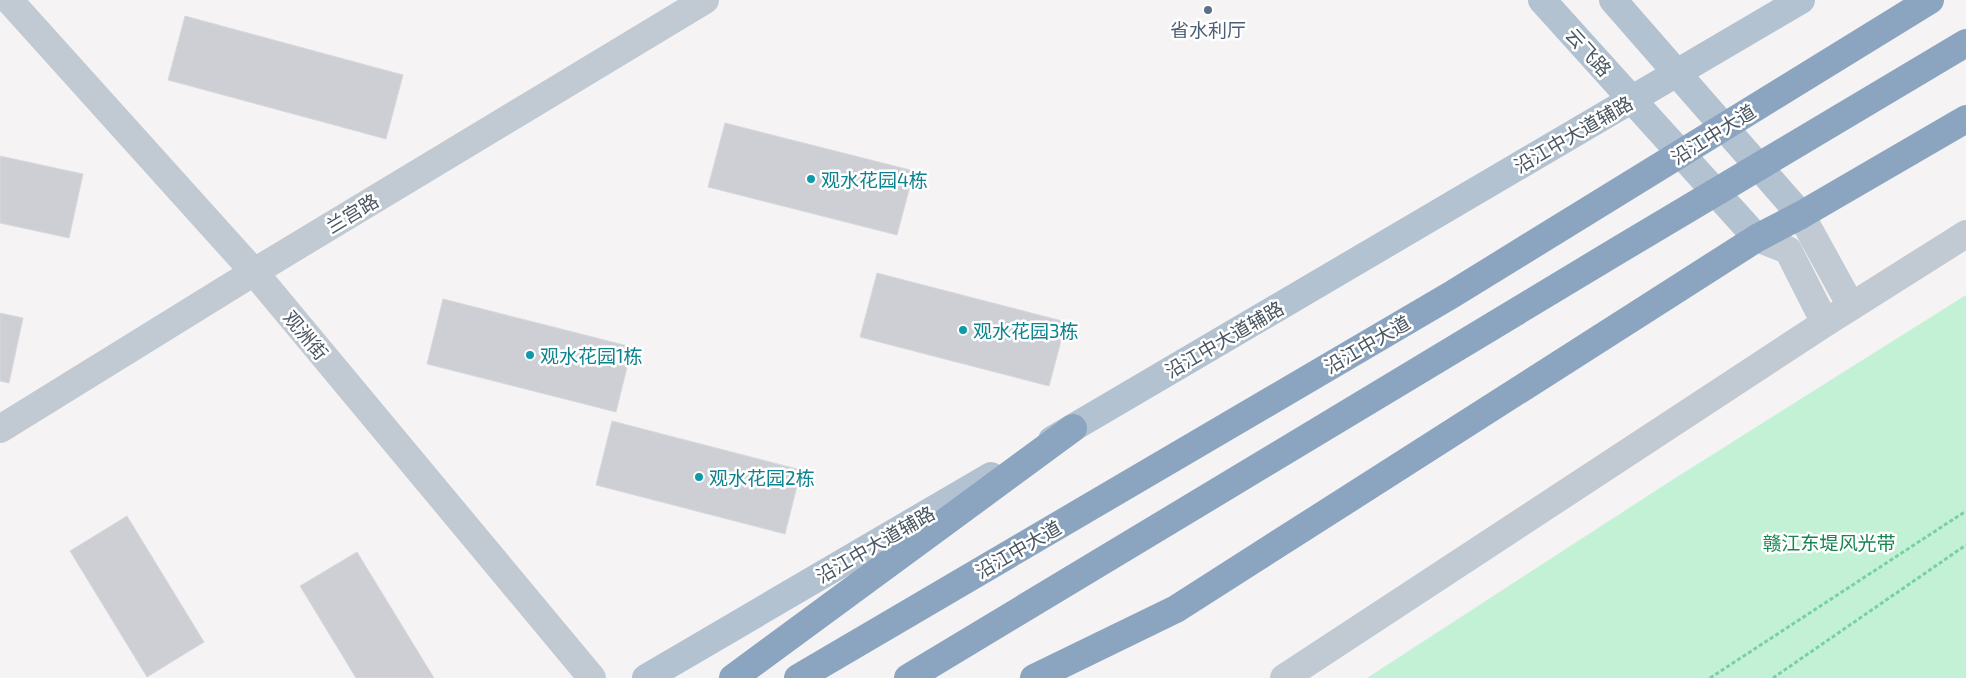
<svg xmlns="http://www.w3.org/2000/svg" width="1966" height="678" viewBox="0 0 1966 678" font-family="'Exo 2','Noto Sans SC',sans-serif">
	<rect width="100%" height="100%" fill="#f5f3f3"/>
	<path fill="#c3f1d5" d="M1966,295V678H1367L1669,482Z"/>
	<path fill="#cdcfd5" stroke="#d7d9de" d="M185,16L403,75L386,139L168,80Z
		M725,123L914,171L897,235L708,187Z
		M0,156L83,174L69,238L0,223Z
		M877,273L1066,322L1049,386L860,337Z
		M443,299L632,347L616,412L427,364Z
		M0,313L23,318L9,383L0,381Z
		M612,421L801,470L785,534L596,485Z
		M127,516L204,642L147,677L70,551Z
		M357,552L434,678H356L300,586Z"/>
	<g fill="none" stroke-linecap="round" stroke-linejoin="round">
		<path stroke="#7ad0a6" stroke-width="3" stroke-dasharray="4 2.5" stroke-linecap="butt" d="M1710,678L1966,511
			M1773,678L1966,545"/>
		<path stroke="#c1cad2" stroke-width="28" d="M9,0L254,272L592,678
			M1801,215L1851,306
			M1757,238L1788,250L1825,323
			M0,429L254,272L705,0
			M1284,678L1825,323L1966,234"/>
		<path stroke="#b3c2d1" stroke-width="28" d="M1542,0L1757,238
			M1613,0L1801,215
			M1052,440L1801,0
			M646,678L991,476"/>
		<path stroke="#8ba5c1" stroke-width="28" d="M733,678L1073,428
			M798,678L1451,295L1930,0
			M908,678L1617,251L1966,43
			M1034,678L1176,609L1757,238L1801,215L1966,119"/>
	</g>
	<circle fill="#5c6f8a" stroke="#fff" stroke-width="2" cx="1208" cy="10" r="5"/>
	<g fill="#0f9aa8" stroke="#fff" stroke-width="2">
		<circle cx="811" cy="179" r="5"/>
		<circle cx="963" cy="330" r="5"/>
		<circle cx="530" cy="355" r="5"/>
		<circle cx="699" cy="477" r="5"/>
	</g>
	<g text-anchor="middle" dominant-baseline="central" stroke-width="5" stroke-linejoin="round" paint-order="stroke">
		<g font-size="19" fill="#4e5e75" stroke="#fff">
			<text x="1208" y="29">省水利厅</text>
		</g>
		<g font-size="19" fill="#4a5661" stroke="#fff">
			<text transform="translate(1589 52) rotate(48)">云飞路</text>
			<text transform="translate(1573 134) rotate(-30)">沿江中大道辅路</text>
			<text transform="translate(1713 134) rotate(-32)">沿江中大道</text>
			<text transform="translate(352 213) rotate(-31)">兰宫路</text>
			<text transform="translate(306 335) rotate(50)">观洲街</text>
			<text transform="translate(1224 339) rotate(-30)">沿江中大道辅路</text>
			<text transform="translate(1367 344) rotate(-30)">沿江中大道</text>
			<text transform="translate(875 544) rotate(-30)">沿江中大道辅路</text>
			<text transform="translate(1018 549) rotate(-30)">沿江中大道</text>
		</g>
		<g font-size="19" fill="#0d838f" stroke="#fff" text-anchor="start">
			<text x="821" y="179">观水花园4栋</text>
			<text x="973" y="330">观水花园3栋</text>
			<text x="540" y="355">观水花园1栋</text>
			<text x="709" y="477">观水花园2栋</text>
		</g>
		<g font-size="19" fill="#17864f" stroke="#fff">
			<text x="1829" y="542">赣江东堤风光带</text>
		</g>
	</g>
</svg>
